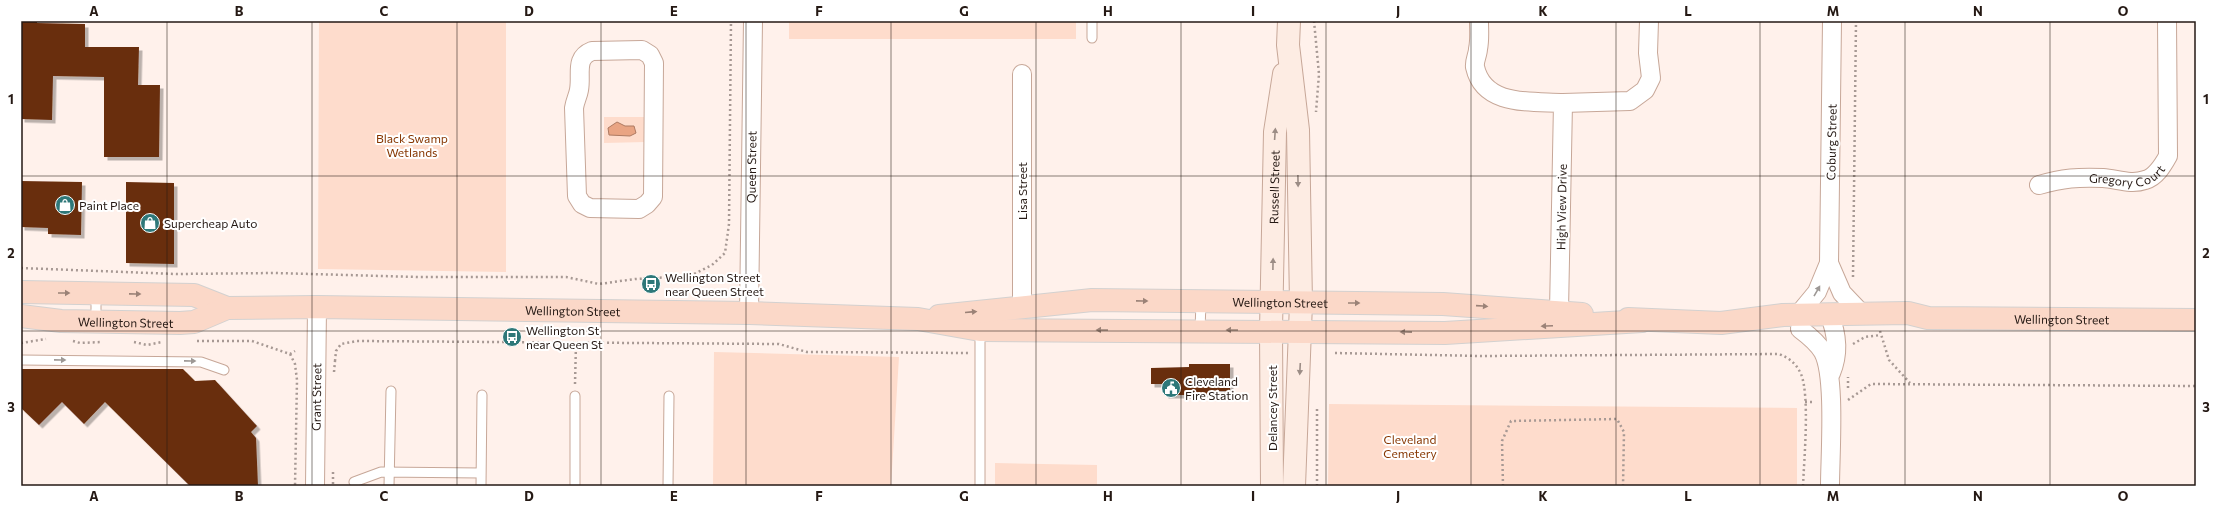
<svg xmlns="http://www.w3.org/2000/svg" width="2217" height="507" viewBox="0 0 2217 507" font-family="Commissioner,sans-serif">
	<defs>
		<filter id="shadow"><feDropShadow dx="3.5" dy="3.5" stdDeviation="0" flood-color="#0004"/></filter>
	</defs>
	<rect width="100%" height="100%" fill="#fff1eb"/>
	<path fill="#fedccc" d="M319,21H506V272L318,269Z
		M789,21H1076V39H789Z
		M604,117H646V142L604,143Z
		M714,352L899,357L891,486H713Z
		M1329,404L1797,408V486H1328Z
		M995,463L1097,465V486H995Z"/>
	<path fill="#e9a483" stroke="#ae7a62" d="M617,122L625,126H634L636,133L630,136L609,135L608,128Z"/>
	<path fill="#692f0e" filter="url(#shadow)" d="M21,21H37V23L85,24V47H139L138,85H160L159,157H104V77L53,76L52,120L21,119Z
		M21,181L82,182L81,235L48,234V228L21,227Z
		M126,182L174,183V264L126,263Z
		M1189,364H1230V391H1212V395H1165V384H1151V368L1189,367Z
		M21,369H183L195,381L215,380L257,426L251,432L256,438L258,486H190L105,402L84,424L62,402L39,425L21,408Z"/>
	<g fill="none" stroke-linecap="round" stroke-linejoin="round">
		<defs>
			<path id="lane" d="M1092,21V38
				M96,293V323
				M980,330V486
				M1200,330L1201,302
				M21,360L201,362L224,370
				M354,482L381,472L481,473
				M389,486L391,391
				M481,486L482,395
				M575,486V396
				M668,486L669,396"/>
			<g id="street">
				<path d="M1479,21C1479,30 1480,40 1478,49C1478,54 1474,61 1475,67C1484,107 1531,101 1563,103L1559,311"/>
				<path d="M1832,21L1829,263L1842,293L1862,314"/>
				<path d="M642,50L650,55L654,63L653,197L647,204L639,209L590,208L582,204L577,196L574,108C575,101 578,96 579,90C582,74 574,58 592,51Z"/>
				<path d="M1563,103L1630,101L1645,90L1651,78L1648,53L1649,21"/>
				<path id="s1" d="M2039,185C2063,178 2078,177 2103,178C2117,179 2131,185 2145,180C2156,177 2163,165 2168,156L2167,21"/>
				<path d="M1022,307V74"/>
				<path id="s2" d="M749,313L753,21"/>
				<path d="M1829,314C1837,333 1839,354 1831,373"/>
				<path d="M1798,315L1817,292L1829,263"/>
				<path d="M1800,329C1808,335 1818,343 1823,352C1836,376 1830,456 1830,486"/>
				<path id="s3" d="M315,486L317,307"/>
			</g>
			<g id="secondary">
				<path d="M1289,21L1288,45L1298,130L1301,303L1294,486"/>
				<path id="s4" d="M1272,486L1271,330L1275,132L1284,74"/>
			</g>
			<g id="primary">
				<path d="M21,292L194,295L227,308"/>
				<path id="s5" d="M21,316L61,321L180,323L194,322L227,308L317,307L749,313L918,319L980,330L1445,333L1642,321"/>
				<path id="s6" d="M939,316L1092,300L1443,304L1582,314"/>
				<path id="s7" d="M1628,319L1721,323L1783,315L1908,313L1928,318L2196,320"/>
			</g>
		</defs>
		<use href="#lane" stroke="#c7a798" stroke-width="11"/>
		<use href="#street" stroke="#c7a798" stroke-width="20"/>
		<use href="#secondary" stroke="#c7a798" stroke-width="24"/>
		<use href="#primary" stroke="#d3d1d0" stroke-width="24"/>
		<path stroke="#a79994" stroke-width="2.5" stroke-dasharray="2 3" stroke-linecap="butt" d="M1314,21L1319,74L1316,112
			M21,268L176,274L275,273L418,277H566L599,284L635,279L690,276L712,265L725,253L729,224L731,21
			M1853,277L1856,21
			M1880,331L1889,360L1910,383
			M73,341L80,343L101,342
			M197,341H252L290,354L295,351
			M134,342L147,345L162,342
			M21,343L46,339
			M1853,344L1865,337L1881,335
			M1335,353L1481,356L1779,354C1789,358 1796,363 1801,374C1810,396 1804,460 1803,486
			M290,354L295,364L297,380L295,486
			M335,361L336,351L341,344L357,341L779,344L807,352L968,353
			M334,372L335,361
			M575,384L576,343
			M1848,388V377
			M1848,400L1871,384L2196,386
			M1805,402H1815
			M333,484V469
			M1317,486V406
			M1503,486L1502,441L1511,421L1617,419L1624,432L1623,486"/>
		<use href="#lane" stroke="#fff" stroke-width="9"/>
		<use href="#street" stroke="#fff" stroke-width="18"/>
		<use href="#secondary" stroke="#fdece3" stroke-width="22"/>
		<use href="#primary" stroke="#fbd8c8" stroke-width="22"/>
	</g>
	<defs><path id="oneway-solid" d="M-6-.8H1V-3.2L6.5 0L1 3.2V.8H-6Z"/></defs>
	<g fill="#9c8d86">
		<use href="#oneway-solid" transform="translate(1275 134) rotate(-86)"/>
		<use href="#oneway-solid" transform="translate(1298 181) rotate(89)"/>
		<use href="#oneway-solid" transform="translate(1273 264) rotate(-89)"/>
		<use href="#oneway-solid" transform="translate(1300 369) rotate(93)"/>
	</g>
	<g fill="#9d9895">
		<use href="#oneway-solid" transform="translate(1817 291) rotate(-60)"/>
		<use href="#oneway-solid" transform="translate(60 360) rotate(1)"/>
		<use href="#oneway-solid" transform="translate(190 361) rotate(1)"/>
	</g>
	<g fill="#9b8277">
		<use href="#oneway-solid" transform="translate(64 293)"/>
		<use href="#oneway-solid" transform="translate(135 294) rotate(1)"/>
		<use href="#oneway-solid" transform="translate(1142 301) rotate(1)"/>
		<use href="#oneway-solid" transform="translate(1354 303)"/>
		<use href="#oneway-solid" transform="translate(1482 306) rotate(4)"/>
		<use href="#oneway-solid" transform="translate(971 312) rotate(-5)"/>
		<use href="#oneway-solid" transform="translate(1547 326) rotate(177)"/>
		<use href="#oneway-solid" transform="translate(1102 330) rotate(-180)"/>
		<use href="#oneway-solid" transform="translate(1232 330) rotate(-180)"/>
		<use href="#oneway-solid" transform="translate(1406 332) rotate(-179)"/>
	</g>
	<path fill="none" stroke="#251914" stroke-width="1" stroke-opacity="0.55" d="M167,21V486M312,21V486M457,21V486M601,21V486M746,21V486M891,21V486M1036,21V486M1181,21V486M1326,21V486M1471,21V486M1616,21V486M1760,21V486M1905,21V486M2050,21V486M21,176H2196M21,331H2196"/>
	<defs>
		<symbol id="shop-disc" viewBox="-11 -11 22 22"><circle r="9.5" fill="#2e7879" stroke="#fff"/><path d="M-5-2.5h2.3a2.7 3.5 0 0 1 5.4 0H5L5.5 6h-11ZM-1.5-2.5h3a1.5 2.3 0 0 0-3 0Z" fill="#fff"/></symbol>
		<symbol id="bus-disc" viewBox="-11 -11 22 22"><circle r="9.5" fill="#2e7879" stroke="#fff"/><path d="M-5-6H5V4H4V6H2V4H-2V6H-4V4H-5ZM-3.5-4V0h7V-4ZM-3.5 1.2v1.5H-2V1.2ZM2 1.2v1.5H3.5V1.2Z" fill="#fff"/></symbol>
		<symbol id="civic-disc" viewBox="-11 -11 22 22"><circle r="9.5" fill="#2e7879" stroke="#fff"/><path d="M-.6-6.5H3V-4.5H.6V-3L4-1V1h2V6H-6V1h2V-1L-.6-3ZM-1.2 2.5V6h2.4V2.5Z" fill="#fff"/></symbol>
	</defs>
	<g fill-rule="evenodd">
		<use href="#shop-disc" x="54" y="194" width="22" height="22"/>
		<use href="#shop-disc" x="139" y="212" width="22" height="22"/>
		<use href="#bus-disc" x="640" y="273" width="22" height="22"/>
		<use href="#bus-disc" x="501" y="326" width="22" height="22"/>
		<use href="#civic-disc" x="1160" y="377" width="22" height="22"/>
	</g>
	<g text-anchor="middle" dominant-baseline="central" stroke-width="4" stroke-linejoin="round" paint-order="stroke">
		<g font-size="12" fill="#863600" stroke="#fff">
			<text x="412" y="138">Black Swamp<tspan x="412" dy="14">Wetlands</tspan></text>
			<text x="1410" y="439">Cleveland<tspan x="1410" dy="14">Cemetery</tspan></text>
		</g>
		<g font-size="12" fill="#251914" stroke="#fff">
			<text transform="translate(1831 142) rotate(-89)">Coburg Street</text>
			<text stroke="none"><textPath href="#s2" startOffset="146">Queen Street</textPath></text>
			<text stroke="none"><textPath href="#s1" startOffset="90">Gregory Court</textPath></text>
			<text stroke="none"><textPath href="#s4" startOffset="299">Russell Street</textPath></text>
			<text transform="translate(1022 191) rotate(-90)">Lisa Street</text>
			<text transform="translate(1561 207) rotate(-89)">High View Drive</text>
			<text stroke="none"><textPath href="#s6" startOffset="342">Wellington Street</textPath></text>
			<text stroke="none"><textPath href="#s5" startOffset="555">Wellington Street</textPath></text>
			<text stroke="none"><textPath href="#s7" startOffset="435">Wellington Street</textPath></text>
			<text stroke="none"><textPath href="#s5" startOffset="105">Wellington Street</textPath></text>
			<text stroke="none"><textPath href="#s3" startOffset="89">Grant Street</textPath></text>
			<text transform="translate(1272 408) rotate(-90)">Delancey Street</text>
		</g>
		<g font-size="12" fill="#251914" stroke="#fff" text-anchor="start">
			<text x="79" y="205">Paint Place</text>
			<text x="164" y="223">Supercheap Auto</text>
			<text x="665" y="277">Wellington Street<tspan x="665" dy="14">near Queen Street</tspan></text>
			<text x="526" y="330">Wellington St<tspan x="526" dy="14">near Queen St</tspan></text>
			<text x="1185" y="381">Cleveland<tspan x="1185" dy="14">Fire Station</tspan></text>
		</g>
	</g>
	<rect width="2217" height="507" fill="none" stroke="#ffffff" stroke-width="44"/>
	<rect x="22" y="22" width="2173" height="463" fill="none" stroke="#251914" stroke-width="1.5"/>
	<g font-size="13" text-anchor="middle" font-weight="bold" fill="#251914">
		<text x="94" y="16">A</text>
		<text x="239" y="16">B</text>
		<text x="384" y="16">C</text>
		<text x="529" y="16">D</text>
		<text x="674" y="16">E</text>
		<text x="819" y="16">F</text>
		<text x="964" y="16">G</text>
		<text x="1108" y="16">H</text>
		<text x="1253" y="16">I</text>
		<text x="1398" y="16">J</text>
		<text x="1543" y="16">K</text>
		<text x="1688" y="16">L</text>
		<text x="1833" y="16">M</text>
		<text x="1978" y="16">N</text>
		<text x="2123" y="16">O</text>
		<text x="11" y="104">1</text>
		<text x="2206" y="104">1</text>
		<text x="11" y="258">2</text>
		<text x="2206" y="258">2</text>
		<text x="11" y="412">3</text>
		<text x="2206" y="412">3</text>
		<text x="94" y="501">A</text>
		<text x="239" y="501">B</text>
		<text x="384" y="501">C</text>
		<text x="529" y="501">D</text>
		<text x="674" y="501">E</text>
		<text x="819" y="501">F</text>
		<text x="964" y="501">G</text>
		<text x="1108" y="501">H</text>
		<text x="1253" y="501">I</text>
		<text x="1398" y="501">J</text>
		<text x="1543" y="501">K</text>
		<text x="1688" y="501">L</text>
		<text x="1833" y="501">M</text>
		<text x="1978" y="501">N</text>
		<text x="2123" y="501">O</text>
	</g>
</svg>
